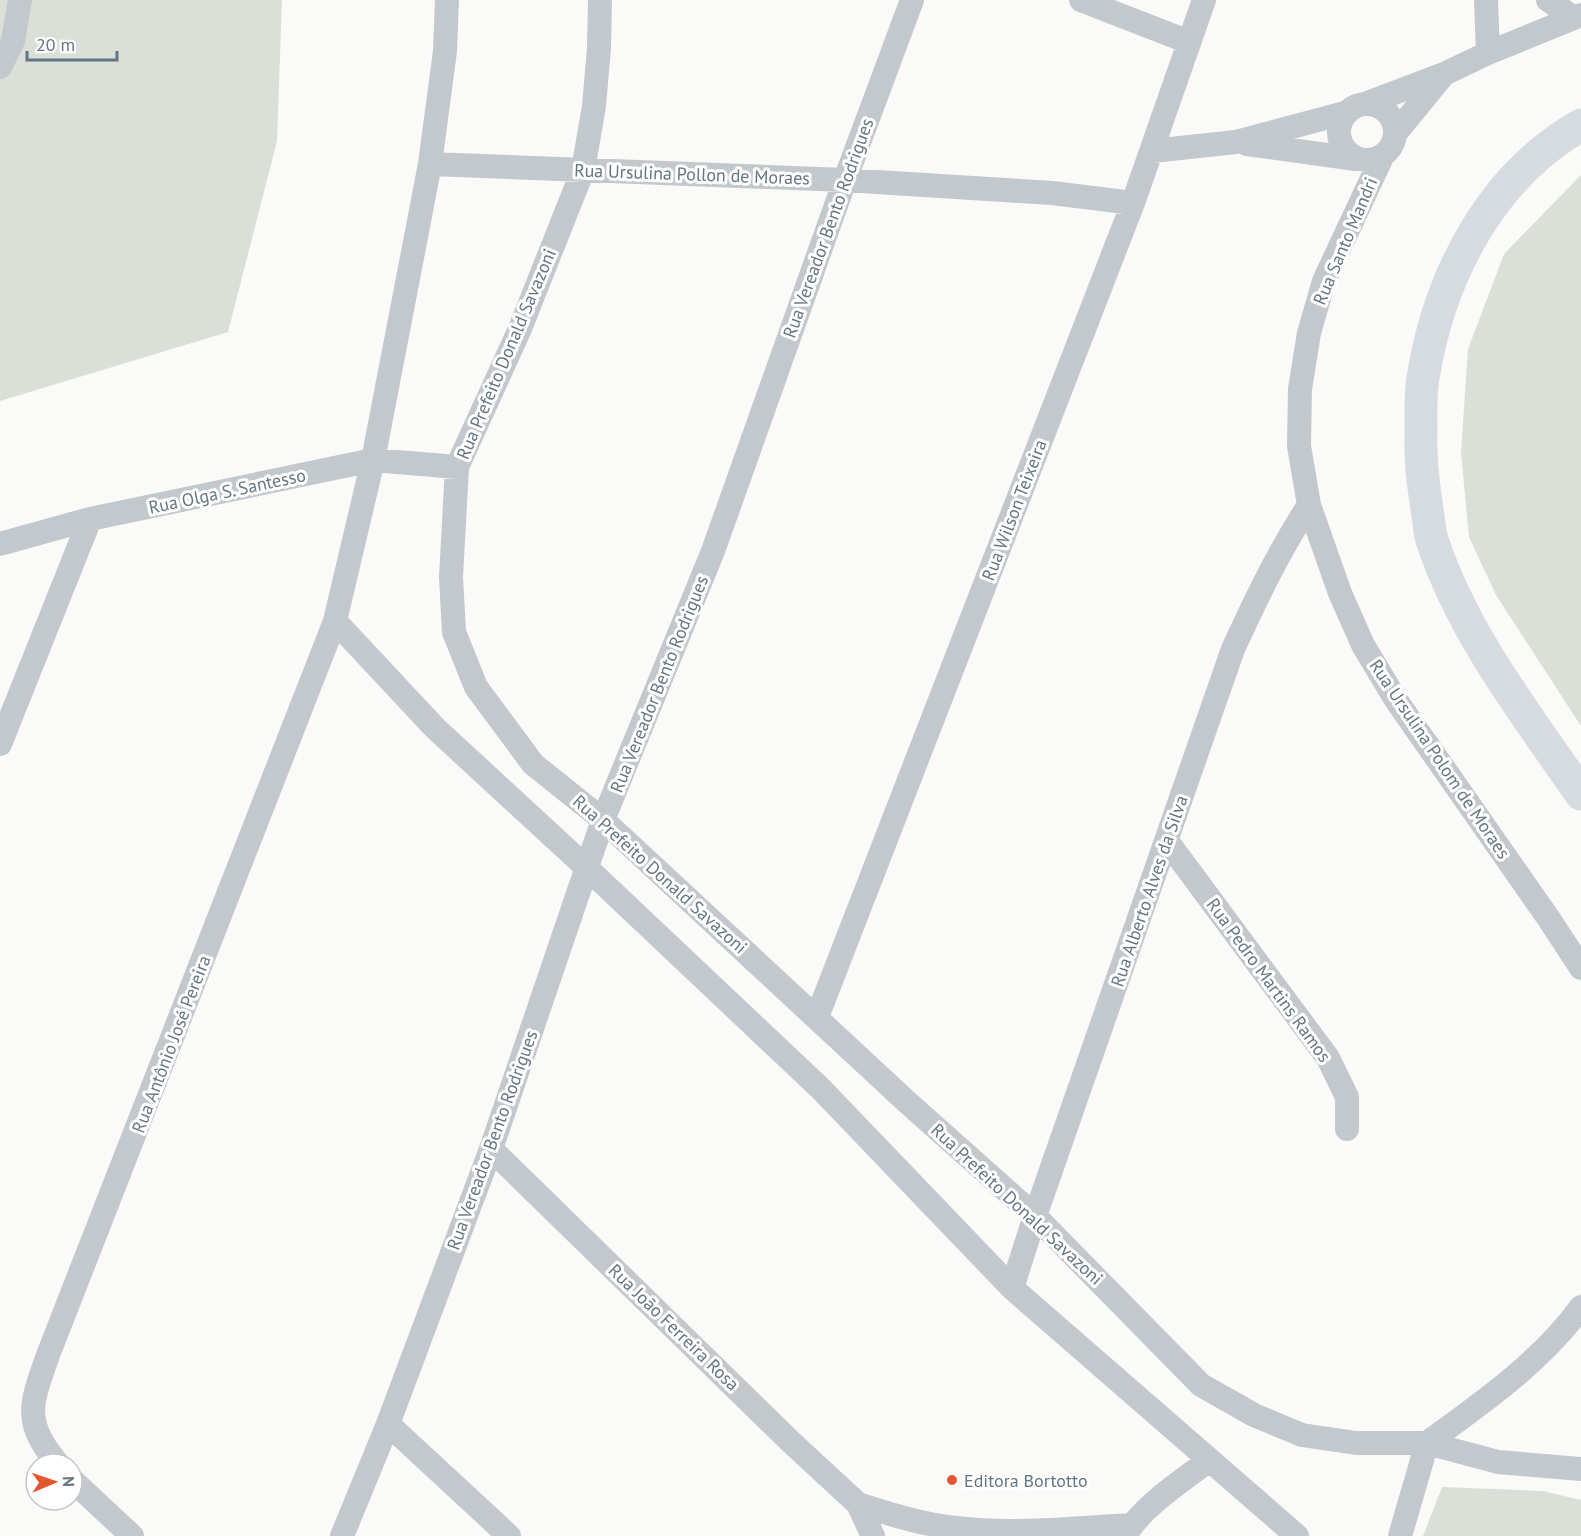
<svg xmlns="http://www.w3.org/2000/svg" width="1581" height="1536" viewBox="0 0 1581 1536" font-family="'PT Sans',sans-serif">
	<rect width="100%" height="100%" fill="#fafaf8"/>
	<path fill="#dadfd7" d="M0,0H282L277,141L228,332L0,401Z
		M1581,175V726L1496,595L1469,537L1461,453L1468,349L1504,254Z
		M1442,1487L1543,1491L1581,1500V1536H1423Z"/>
	<g fill="none" stroke-linecap="round" stroke-linejoin="round">
		<path stroke="#c3c8cc" stroke-width="24" d="M600,0L599,48L594,106L583,170L519,331L457,467L451,577L454,632L476,687L533,764L603,820L907,1102L1035,1216L1201,1385L1254,1415L1302,1435L1356,1443H1427L1498,1462L1581,1469
			M1081,0L1189,42
			M1486,0L1488,53
			M1548,0L1574,18
			M0,67L13,41L20,0
			M1339 132a28 28 0 1 1 56 0a28 28 0 1 1-56 0Z
			M1365,104L1444,74L1488,53L1581,15
			M1395,134L1444,74
			M1247,144L1356,159
			M1152,151L1236,142L1348,112
			M1382,157L1324,281L1309,333L1300,389L1299,446L1309,505L1340,593L1363,645L1396,700L1549,919L1581,968
			M430,164L845,180L1052,193L1133,203
			M0,544L90,519L373,460L457,467
			M335,621L435,728L588,869L821,1089L1012,1288L1297,1536
			M0,744L90,519
			M1167,841L1328,1058L1347,1097V1129
			M817,1017L1133,203L1204,0
			M491,1149L792,1443L858,1504L873,1536
			M1012,1288L1035,1216L1233,649C1256,599 1279,551 1309,505
			M388,1424L509,1536
			M1427,1443C1482,1403 1541,1362 1581,1307
			M58,1464C22,1421 31,1404 48,1355L335,621L373,460L430,164L445,51L447,0
			M72,1480L132,1536
			M858,1504C890,1514 923,1525 956,1528C1013,1535 1073,1528 1131,1525
			M342,1536L388,1424L491,1149L603,820L713,551L845,180L912,0
			M1125,1536C1141,1507 1182,1481 1208,1461
			M1400,1536L1427,1443"/>
		<path stroke="#d6dbdf" stroke-width="33" d="M1581,125C1490,177 1439,277 1423,378C1420,395 1421,415 1421,432C1420,460 1423,482 1427,509C1429,519 1429,531 1432,540C1463,634 1526,714 1581,794"/>
	</g>
	<circle fill="#e4572e" stroke="#fff" stroke-width="2" cx="952" cy="1480" r="6"/>
	<g text-anchor="middle" dominant-baseline="central" stroke-width="6" stroke-linejoin="round" paint-order="stroke">
		<g font-size="18" fill="#657683" stroke="#fff">
			<text transform="translate(692 174) rotate(2)">Rua Ursulina Pollon de Moraes</text>
			<text transform="translate(828 228) rotate(-70)">Rua Vereador Bento Rodrigues</text>
			<text transform="translate(1345 241) rotate(-67)">Rua Santo Mandri</text>
			<text transform="translate(506 354) rotate(-67)">Rua Prefeito Donald Savazoni</text>
			<text transform="translate(227 491) rotate(-12)">Rua Olga S. Santesso</text>
			<text transform="translate(1014 510) rotate(-69)">Rua Wilson Teixeira</text>
			<text transform="translate(659 684) rotate(-68)">Rua Vereador Bento Rodrigues</text>
			<text transform="translate(1440 759) rotate(56)">Rua Ursulina Polom de Moraes</text>
			<text transform="translate(660 874) rotate(42)">Rua Prefeito Donald Savazoni</text>
			<text transform="translate(1149 891) rotate(-71)">Rua Alberto Alves da Silva</text>
			<text transform="translate(1269 980) rotate(54)">Rua Pedro Martins Ramos</text>
			<text transform="translate(171 1044) rotate(-69)">Rua Antônio José Pereira</text>
			<text transform="translate(492 1140) rotate(-70)">Rua Vereador Bento Rodrigues</text>
			<text transform="translate(1017 1204) rotate(43)">Rua Prefeito Donald Savazoni</text>
			<text transform="translate(674 1327) rotate(44)">Rua João Ferreira Rosa</text>
		</g>
		<g font-size="18" fill="#657683" stroke="#fff" text-anchor="start">
			<text x="964" y="1480">Editora Bortotto</text>
		</g>
	</g>
	<g transform="translate(54 1482) rotate(88)"><circle r="28" fill="#ffffff" stroke="#c1c8cd" stroke-width="1.5"/>
	<path d="M0-4.5L10 22L0 15L-10 22Z" fill="#e4572e"/>
	<text y="-9" font-size="16" font-weight="bold" text-anchor="middle" fill="#657683">N</text>
	</g>
	<path d="M27 51v9h90v-9" fill="none" stroke="#657683" stroke-width="3"/>
	<text x="36" y="51" font-size="18" fill="#657683" stroke="#ffffff" stroke-width="4.5" paint-order="stroke">20 m</text>
</svg>
